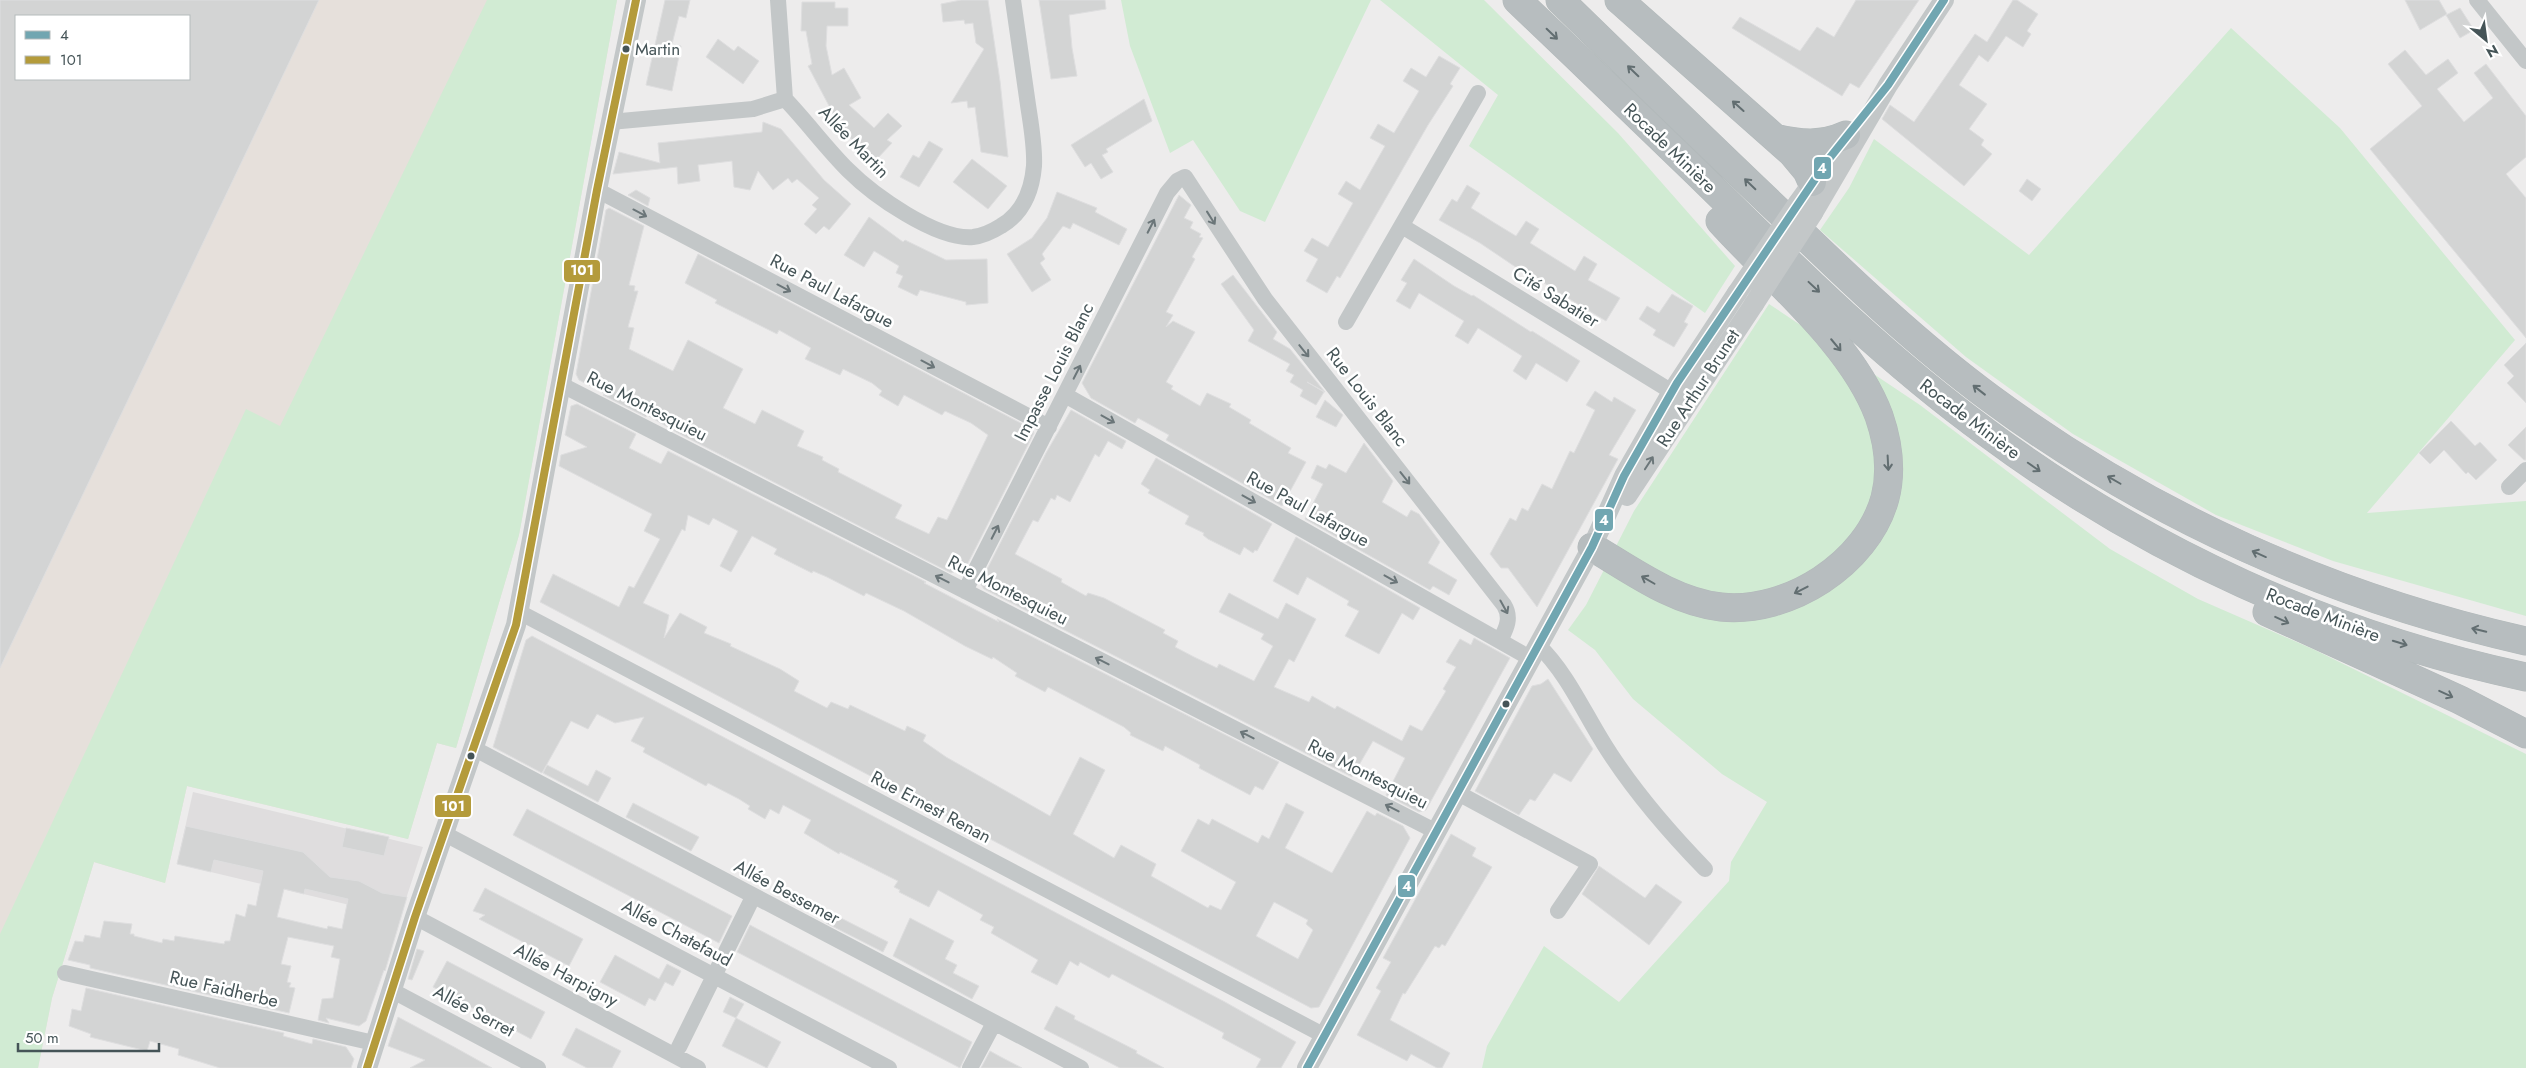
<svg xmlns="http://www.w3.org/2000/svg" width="2526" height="1068" viewBox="0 0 2526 1068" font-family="Jost,sans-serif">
	<rect width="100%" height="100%" fill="#edecec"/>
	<path fill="#e6e0db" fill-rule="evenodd" d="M0,0H617L519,535L456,748L437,743L408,839L187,786L165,883L94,862L52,998L38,1068H0ZM16,16H189V79H16Z"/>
	<path fill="#dfddde" d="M193,792L423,847L400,917L177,864Z"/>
	<path fill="#d1ebd3" d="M487,0H617L519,535L456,748L437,743L408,839L187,786L165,883L94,862L52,998L38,1068H0V934L246,409L280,426Z
		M1121,0H1371L1265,222L1240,211L1193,140L1170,153L1130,46Z
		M1380,0H1484L1618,133L1735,266L1705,313L1469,146L1498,95Z
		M2231,28L2340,128L2515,340L2367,513L2526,501V616L2333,561L2216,515L2073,434L1966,357L1820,230L1849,188L1874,139L2029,255Z
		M1769,304L1920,405L2110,549L2198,599L2315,650L2526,754V1068H1482L1487,1046L1544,946L1619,1002L1729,881L1731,862L1767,802L1722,774L1633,699L1595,650L1568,630L1586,605L1634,511Z"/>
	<path fill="#d3d4d4" stroke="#dededf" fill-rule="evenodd" d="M0,0H319L0,668ZM16,16H189V79H16Z
		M665,0H690L686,18L679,16L672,44L681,46L672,91L646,85Z
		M961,0H988L1000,81L1008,157L981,152L975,107L968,108L967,101L951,103L984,49L976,43L973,23L965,24L964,20L943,22L941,4Z
		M1039,0H1105L1106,9L1069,15L1072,48L1077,76L1051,79Z
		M1856,0H1919L1859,88L1850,83L1842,96L1732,28L1740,17L1800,51L1817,27L1834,37Z
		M2013,0H2017L2038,14L2027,31L2031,34L2023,47L2006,36L1988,62L1979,55L1959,85L1987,104L1969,129L1984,140L1981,145L1992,154L1964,186L1882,119L1890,105L1914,122L1975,34L1987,42Z
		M2405,0H2439L2447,14L2420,30Z
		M802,2H835V8H848V26H827L826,46L832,75L844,68L861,98L849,105L874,128L888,113L902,126L887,140L892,143L875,161L847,135L845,136L808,66L812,64L806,31H801Z
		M2460,8L2474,30L2460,38L2446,15Z
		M718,39L734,51L738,46L759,61L743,84L706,57Z
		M2405,50L2426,75L2448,59L2458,73L2437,89L2464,122L2493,98L2474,73L2486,64L2526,116V157L2506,174L2526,198V338L2370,149L2422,106L2388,64Z
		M1439,56L1460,68L1450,84L1453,86L1428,125L1340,278L1337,276L1327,293L1306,281L1318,259L1304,251L1312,238L1328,247L1353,203L1338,194L1346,181L1360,190L1385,146L1370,138L1378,124L1394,133L1419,91L1403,81L1411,68L1426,77Z
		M1144,99L1152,121L1106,149L1108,152L1102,155L1113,172L1101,179L1091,163L1085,167L1071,145Z
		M763,122L781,129L824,180L851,204L829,230L824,226L816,234L804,224L817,209L812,205L819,198L797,179L792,183L788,178L773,190L758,171L750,190L734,187L732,161L698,165L700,181L678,184L677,167L613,174L619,152L660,163L658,143L762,132Z
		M929,141L943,149L919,187L900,177L913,155L919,158Z
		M972,159L1007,186L988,209L953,182Z
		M2027,179L2041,189L2032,201L2019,191Z
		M1467,185L1480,193L1471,208L1493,222L1516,236L1526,221L1539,229L1530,243L1575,271L1584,256L1597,264L1588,280L1620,298L1606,321L1556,291L1522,268L1520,270L1480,243L1439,220L1452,199L1457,202Z
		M636,190L650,198L648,206L628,195Z
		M1057,192L1097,208L1095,212L1127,229L1119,245L1073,223L1070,229L1063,226L1042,254L1045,259L1040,263L1051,280L1032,292L1007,254L1032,238L1047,218Z
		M1179,195L1191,205L1184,218L1193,222L1190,228L1201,234L1199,237L1203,238L1192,257L1195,259L1166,312L1173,315L1166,327L1173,321L1195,332L1166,382L1173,386L1171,389L1200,406L1207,393L1231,404L1229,407L1251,420L1249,423L1291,448L1288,453L1306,462L1282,506L1166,440L1169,435L1138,418L1135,423L1091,398L1082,383Z
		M609,208L644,226L629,285L635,286L634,291H638L628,327L634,328L629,349L673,371L688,340L743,369L723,408L755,424L762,410L804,431L797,446L823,457L822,460L839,469L838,472L902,505L895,518L929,534L938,517L947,520L988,435L971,423L945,411L942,415L904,395L898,406L879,395L882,391L872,383L843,369L840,375L805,359L811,348L779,330L777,334L715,303L717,300L685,283L698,254L1032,429L1034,433L966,567L951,573L678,433L647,415L646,417L603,395L606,394L579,380L576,374L606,210Z
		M869,217L903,242L905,240L946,260L987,259L988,303L966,305V302L920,290L917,296L898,287L903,276L896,273L899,266L874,251L864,267L844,255Z
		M1414,259L1454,286L1472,296L1473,295L1531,332L1532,331L1580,361L1567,382L1536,363L1526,380L1513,371L1522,356L1478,328L1468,344L1462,340L1455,336L1464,321L1419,293L1410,309L1396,301L1407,283L1401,280Z
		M1233,275L1277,332L1273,339L1290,349L1325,392L1307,382L1324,392L1316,405L1300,396L1303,390L1290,382L1294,375L1286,371L1290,364L1248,341L1254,330L1221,284Z
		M1672,294L1693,306L1684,322L1688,324L1674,347L1653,335L1656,330L1639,319L1647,306L1659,313Z
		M2526,343V403L2507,383L2514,376L2504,365Z
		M1595,391L1612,402L1614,397L1636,410L1609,455L1618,459L1537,607L1508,568H1501L1490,554L1510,518L1516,521L1522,508L1528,511L1542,484L1552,489L1570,451L1574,453L1595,410L1586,405Z
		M1325,400L1343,415L1336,427L1316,417Z
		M577,404L636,434L629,448L661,464L668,451L926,582L924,583L999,622L997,619L1279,762L1263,790L1255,786L1250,795L1199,768L1200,765L1165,746L1163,751L1130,735L1131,733L1124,727L1048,687L1045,692L1015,676L1017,673L993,657L992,659L965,646L904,611L866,593L864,596L827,577L813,571L812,573L774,554L777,549L752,536L731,572L720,566L738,531L713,518L709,525L688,515L685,531L682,529L643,603L669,615L664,638L680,613L707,627L704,633L731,644L730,646L780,669L799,681L794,691L827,708L831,702L848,709L850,705L905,731L907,726L926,735L923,741L946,757L1050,816L1080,757L1105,770L1073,834L1114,858L1121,845L1156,864L1151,876L1208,908L1210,905L1221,910L1236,882L1181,851L1198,819L1209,825L1212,819L1258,843L1262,835L1269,839L1286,803L1304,812L1285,848L1332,873L1367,811L1375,816L1377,813L1403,826L1410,838L1319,1007L1311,1008L540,602L553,574L619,607L629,586L634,588L660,539L644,531L652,514L559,466L561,455L587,447L565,435L571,406ZM1274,902L1308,920L1306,924L1313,930L1298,959L1256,936Z
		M1071,410L1126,441L1122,449L1108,441L1099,457L1095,454L1070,502L1057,495L1055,500L1051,498L1038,522L1033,520L1015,554L1062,579L1061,582L1086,596L1088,593L1104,598L1165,630L1163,633L1178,641L1175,647L1194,657L1217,668L1219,664L1254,681L1273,646L1261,639L1264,634L1219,612L1229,593L1278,619L1286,603L1316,619L1294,662L1289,659L1274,687L1309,702L1312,696L1335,709L1337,706L1402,741L1410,725L1422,731L1446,691L1443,689L1456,667L1446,662L1460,639L1471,645L1474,638L1510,658L1426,810L1419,812L1386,795L1405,758L1373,741L1352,777L984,589L980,583L1046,453Z
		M2451,421L2475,446L2480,442L2497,460L2476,480L2468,472L2466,474L2444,450L2430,464L2419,453Z
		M2526,427V460H2524L2508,445Z
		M1364,443L1393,481L1382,502L1407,517L1411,510L1419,514L1440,542L1428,563L1457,580L1449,595L1433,586L1430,590L1305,519L1323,484L1311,478L1317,465L1326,469L1329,464L1346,473Z
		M1156,458L1272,524L1257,551L1255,550L1253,553L1244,547L1240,555L1208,539L1203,535L1204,533L1185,524L1189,516L1148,493L1150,490L1141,484Z
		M1296,537L1420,608L1413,620L1402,613L1379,654L1345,636L1359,611L1347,605L1349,601L1307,577L1298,595L1273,581Z
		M532,636L1225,1002L1296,1042L1281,1068H1256L1261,1059L1222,1038L1224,1033L1112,974L1109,978L1080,962L1078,966L1070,961L1057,985L1031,972L1038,960L991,933L994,927L980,920L983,915L938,890L929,907L899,892L900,890L894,887L898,881L840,852L839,854L804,833L811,820L783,805L779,814L770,809L765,819L748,809L750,806L739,799L708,783L706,786L643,752L645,748L631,741L644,717L615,723L597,714L588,729L571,721L542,773L493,747L526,640Z
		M1548,679L1593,749L1571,782L1554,773L1535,801L1530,799L1519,815L1475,791L1532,686L1541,684Z
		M547,765L588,786L596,770L611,778L598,802L543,773Z
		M633,803L699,837L691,851L626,817Z
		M527,809L732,916L719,943L513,835Z
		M186,826L303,852L330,877L359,881L382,893L407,897L385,971L384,970L366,1021L359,1026L326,1018L329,1023L318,1020L322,999L333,998L340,959L331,957L334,946L288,937L281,964L291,966L287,982L291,983L289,987L295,988L289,1013L90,968V965L68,960L75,941L83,942L85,935L100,938L104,921L132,924L130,934H134V936L162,943L163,939L174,941L175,936L224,944L225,941H230L236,914L245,917L248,904L256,906L263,871L214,860L211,872L177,864ZM284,889L304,894L305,889L348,899L342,929L328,926L327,929L277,917Z
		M346,828L389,837L384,856L342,847Z
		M1451,834L1476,848L1472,856L1492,867L1445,946L1442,944L1439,948L1435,946L1405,994L1403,993L1390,1020L1450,1053L1442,1068H1437L1411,1054L1407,1061L1357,1035L1381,991L1376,988L1391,962L1383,958Z
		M1599,866L1645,898L1656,884L1682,902L1649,945L1582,894Z
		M485,888L583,939L569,966L479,919L485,915L473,911Z
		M831,913L888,942L883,952L826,923Z
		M910,918L954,941L945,959L957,965L953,973L979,986L972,999L893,956Z
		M750,925L972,1042L960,1068L737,952Z
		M417,949L424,951L412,980L408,979Z
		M615,955L659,979L667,964L681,971L673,986L665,982L655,1001L649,998L645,1006L600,982Z
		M447,961L545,1012L531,1039L433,987Z
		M86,988L284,1033L283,1036L312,1044L313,1039L346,1047L354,1059L351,1068H220L178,1055L179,1049L150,1041L147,1051L90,1037L91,1034L69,1026L72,1009L81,1011Z
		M730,997L744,1004L736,1018L723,1012Z
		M1056,1006L1075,1016L1074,1019L1137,1051L1136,1053L1164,1068H1120L1044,1029Z
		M398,1017L456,1048L492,1068H410L425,1060L388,1046Z
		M736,1018L781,1042L767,1068L722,1046Z
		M576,1028L621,1051L612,1068H587L562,1055Z
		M990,1051L999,1056L1022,1068H981Z"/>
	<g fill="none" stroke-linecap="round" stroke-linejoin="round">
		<defs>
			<path id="motorway" d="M1517,0C1577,57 1637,115 1696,172C1789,263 1881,356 1987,433C2146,551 2332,636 2526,677
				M1560,0C1635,73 1710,146 1786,218C1851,281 1917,344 1990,398C2150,516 2333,598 2526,641
				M1619,0L1792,153L1807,171L1812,182
				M1775,138C1800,144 1822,146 1846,135
				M1592,547C1631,570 1674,602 1721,607C1788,614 1867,564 1885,498C1892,471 1888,442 1879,416C1852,343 1772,279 1720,221
				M2267,612L2460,700L2526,734"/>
		</defs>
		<use href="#motorway" stroke="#b2b9ba" stroke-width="29"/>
		<path stroke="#c3c7c8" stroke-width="16" d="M778,0L785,99
			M2477,0L2526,61
			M610,122L753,109L785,99C807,122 826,148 848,170C873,195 936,240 973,237C982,236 993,231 1001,226C1023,213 1032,190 1034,166C1035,146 1031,125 1028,105C1023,70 1018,35 1013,0
			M597,190L1049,427
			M1402,226L1682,398
			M1346,322L1478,93
			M562,385L1435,831
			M1065,395L1530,658
			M2509,487L2526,470
			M965,591L1167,193L1177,181L1185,177L1265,299L1504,605C1512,618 1506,629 1500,641
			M519,612L1325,1036
			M1538,645C1570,676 1586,718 1611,755C1638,796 1671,834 1705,869
			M475,749L1081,1068
			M1456,792L1590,864L1558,911
			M445,834L889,1068
			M415,917L698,1068
			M65,973L374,1043
			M391,990L538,1068
			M679,1047L753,897
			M970,1068L994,1023"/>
		<path stroke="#c3c7c8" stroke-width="20" d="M1798,203L1848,133
			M1813,213L1888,85L1944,0
			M1627,496L1754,304
			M367,1068L415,917L516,625L597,190L636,0
			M1307,1068L1592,547L1624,476L1672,392L1737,293"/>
		<use href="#motorway" stroke="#b7bdbf" stroke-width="28"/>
		<path stroke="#c3c7c8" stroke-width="20" d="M1737,293L1798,203
			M1754,304L1813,213"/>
		<defs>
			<path id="bus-1" d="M1307,1068L1592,547L1624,476L1677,383L1828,160L1888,85L1944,0"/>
			<path id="bus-2" d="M367,1068L415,917L516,625L597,190L636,0"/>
		</defs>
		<use href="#bus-1" stroke="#fff" stroke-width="11"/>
		<use href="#bus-2" stroke="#fff" stroke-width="11"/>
		<use href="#bus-1" stroke="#71a6b1" stroke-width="8"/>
		<use href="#bus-2" stroke="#b49b3b" stroke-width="8"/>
	</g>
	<defs><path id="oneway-shaft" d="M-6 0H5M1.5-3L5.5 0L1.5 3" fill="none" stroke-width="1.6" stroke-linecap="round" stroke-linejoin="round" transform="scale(1.25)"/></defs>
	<g stroke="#626e71">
		<use href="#oneway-shaft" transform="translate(1552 34) rotate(44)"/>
		<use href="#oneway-shaft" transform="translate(1633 71) rotate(-136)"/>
		<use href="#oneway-shaft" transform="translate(1738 106) rotate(-138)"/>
		<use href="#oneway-shaft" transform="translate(1750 184) rotate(-136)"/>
		<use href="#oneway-shaft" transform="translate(1814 287) rotate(43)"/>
		<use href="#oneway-shaft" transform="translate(1836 345) rotate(50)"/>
		<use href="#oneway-shaft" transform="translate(1979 390) rotate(-142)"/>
		<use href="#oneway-shaft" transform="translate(1888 463) rotate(87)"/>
		<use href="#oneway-shaft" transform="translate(2034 467) rotate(35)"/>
		<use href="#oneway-shaft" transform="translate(2114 480) rotate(-150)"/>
		<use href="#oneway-shaft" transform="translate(2259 554) rotate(-156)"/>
		<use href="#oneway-shaft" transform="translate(1648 580) rotate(-150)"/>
		<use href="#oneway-shaft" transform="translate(1801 590) rotate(153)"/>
		<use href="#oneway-shaft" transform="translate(2282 620) rotate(25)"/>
		<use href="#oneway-shaft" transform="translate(2479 630) rotate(-166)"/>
		<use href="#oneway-shaft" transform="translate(2400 643) rotate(17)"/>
		<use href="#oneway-shaft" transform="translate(2446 694) rotate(25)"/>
	</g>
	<g stroke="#6b7679">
		<use href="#oneway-shaft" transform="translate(640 213) rotate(28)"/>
		<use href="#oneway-shaft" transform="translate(1211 218) rotate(58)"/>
		<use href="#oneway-shaft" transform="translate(1151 226) rotate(-63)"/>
		<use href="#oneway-shaft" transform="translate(784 288) rotate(28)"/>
		<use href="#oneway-shaft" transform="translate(1304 351) rotate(51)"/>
		<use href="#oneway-shaft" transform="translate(928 364) rotate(28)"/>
		<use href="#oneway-shaft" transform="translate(1077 372) rotate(-63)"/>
		<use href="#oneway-shaft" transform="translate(1108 419) rotate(29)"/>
		<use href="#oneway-shaft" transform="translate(1649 463) rotate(-57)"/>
		<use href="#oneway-shaft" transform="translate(1405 478) rotate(52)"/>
		<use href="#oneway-shaft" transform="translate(1249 499) rotate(29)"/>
		<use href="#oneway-shaft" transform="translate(995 532) rotate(-63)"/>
		<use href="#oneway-shaft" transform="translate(942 579) rotate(-153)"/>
		<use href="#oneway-shaft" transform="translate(1391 579) rotate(29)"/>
		<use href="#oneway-shaft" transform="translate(1504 607) rotate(61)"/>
		<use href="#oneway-shaft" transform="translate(1102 661) rotate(-153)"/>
		<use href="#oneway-shaft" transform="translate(1247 735) rotate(-153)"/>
		<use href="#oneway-shaft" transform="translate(1392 808) rotate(-153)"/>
	</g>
	<g fill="#455457" stroke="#fff" stroke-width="2">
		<circle cx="626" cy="49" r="4.5"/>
		<circle cx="1506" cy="704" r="4.5"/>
		<circle cx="471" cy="756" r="4.5"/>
	</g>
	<g text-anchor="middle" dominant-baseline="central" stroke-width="5" stroke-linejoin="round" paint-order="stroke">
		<g font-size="17" fill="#455457" stroke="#fff" text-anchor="start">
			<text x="635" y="49">Martin</text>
		</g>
		<g font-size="18" fill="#455457" stroke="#fff">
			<text transform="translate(854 142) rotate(46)">Allée Martin</text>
			<text transform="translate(1670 148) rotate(44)">Rocade Minière</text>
			<text transform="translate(832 291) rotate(28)">Rue Paul Lafargue</text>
			<text transform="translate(1556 297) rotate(32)">Cité Sabatier</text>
			<text transform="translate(1054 372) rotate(-63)">Impasse Louis Blanc</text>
			<text transform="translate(1698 388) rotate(-57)">Rue Arthur Brunet</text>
			<text transform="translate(1367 397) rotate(52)">Rue Louis Blanc</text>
			<text transform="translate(647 406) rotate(27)">Rue Montesquieu</text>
			<text transform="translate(1970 419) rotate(37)">Rocade Minière</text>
			<text transform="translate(1308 509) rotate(29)">Rue Paul Lafargue</text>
			<text transform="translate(1008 590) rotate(27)">Rue Montesquieu</text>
			<text transform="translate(2323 615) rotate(21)">Rocade Minière</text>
			<text transform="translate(1368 774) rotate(27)">Rue Montesquieu</text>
			<text transform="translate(931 807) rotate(28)">Rue Ernest Renan</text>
			<text transform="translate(787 892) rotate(28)">Allée Bessemer</text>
			<text transform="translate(677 933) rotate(28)">Allée Chatefaud</text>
			<text transform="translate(566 975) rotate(28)">Allée Harpigny</text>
			<text transform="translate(224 989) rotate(13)">Rue Faidherbe</text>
			<text transform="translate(474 1011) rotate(28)">Allée Serret</text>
		</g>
	</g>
	<g stroke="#fff" stroke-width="2">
		<rect x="1813" y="156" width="19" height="24" rx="5" fill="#71a6b1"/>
		<rect x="563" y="259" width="38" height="24" rx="5" fill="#b49b3b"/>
		<rect x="1594" y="508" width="20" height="24" rx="5" fill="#71a6b1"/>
		<rect x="434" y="794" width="38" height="24" rx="5" fill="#b49b3b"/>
		<rect x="1397" y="874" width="19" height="24" rx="5" fill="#71a6b1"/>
	</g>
	<g font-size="14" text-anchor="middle" font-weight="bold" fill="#fff">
		<text x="1822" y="173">4</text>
		<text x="582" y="275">101</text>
		<text x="1604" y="525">4</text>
		<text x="453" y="811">101</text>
		<text x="1407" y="891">4</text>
	</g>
	<rect x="15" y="15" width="175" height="65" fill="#ffffff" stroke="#b5bbbc"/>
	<rect x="25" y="31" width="25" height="8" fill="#71a6b1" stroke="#b5bbbc"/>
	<text x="60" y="40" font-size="15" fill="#455457">4</text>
	<rect x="25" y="56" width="25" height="8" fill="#b49b3b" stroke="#b5bbbc"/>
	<text x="60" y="65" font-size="15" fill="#455457">101</text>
	<g transform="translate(2486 40) rotate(151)" stroke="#ffffff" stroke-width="4" paint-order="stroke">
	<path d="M0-4L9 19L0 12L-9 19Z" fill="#455457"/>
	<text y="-8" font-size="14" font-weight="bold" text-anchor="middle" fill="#455457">N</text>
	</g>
	<path d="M18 1043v8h141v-8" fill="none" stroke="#455457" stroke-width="2.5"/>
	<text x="25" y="1043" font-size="15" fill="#455457" stroke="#ffffff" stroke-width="4" paint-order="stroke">50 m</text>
</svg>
